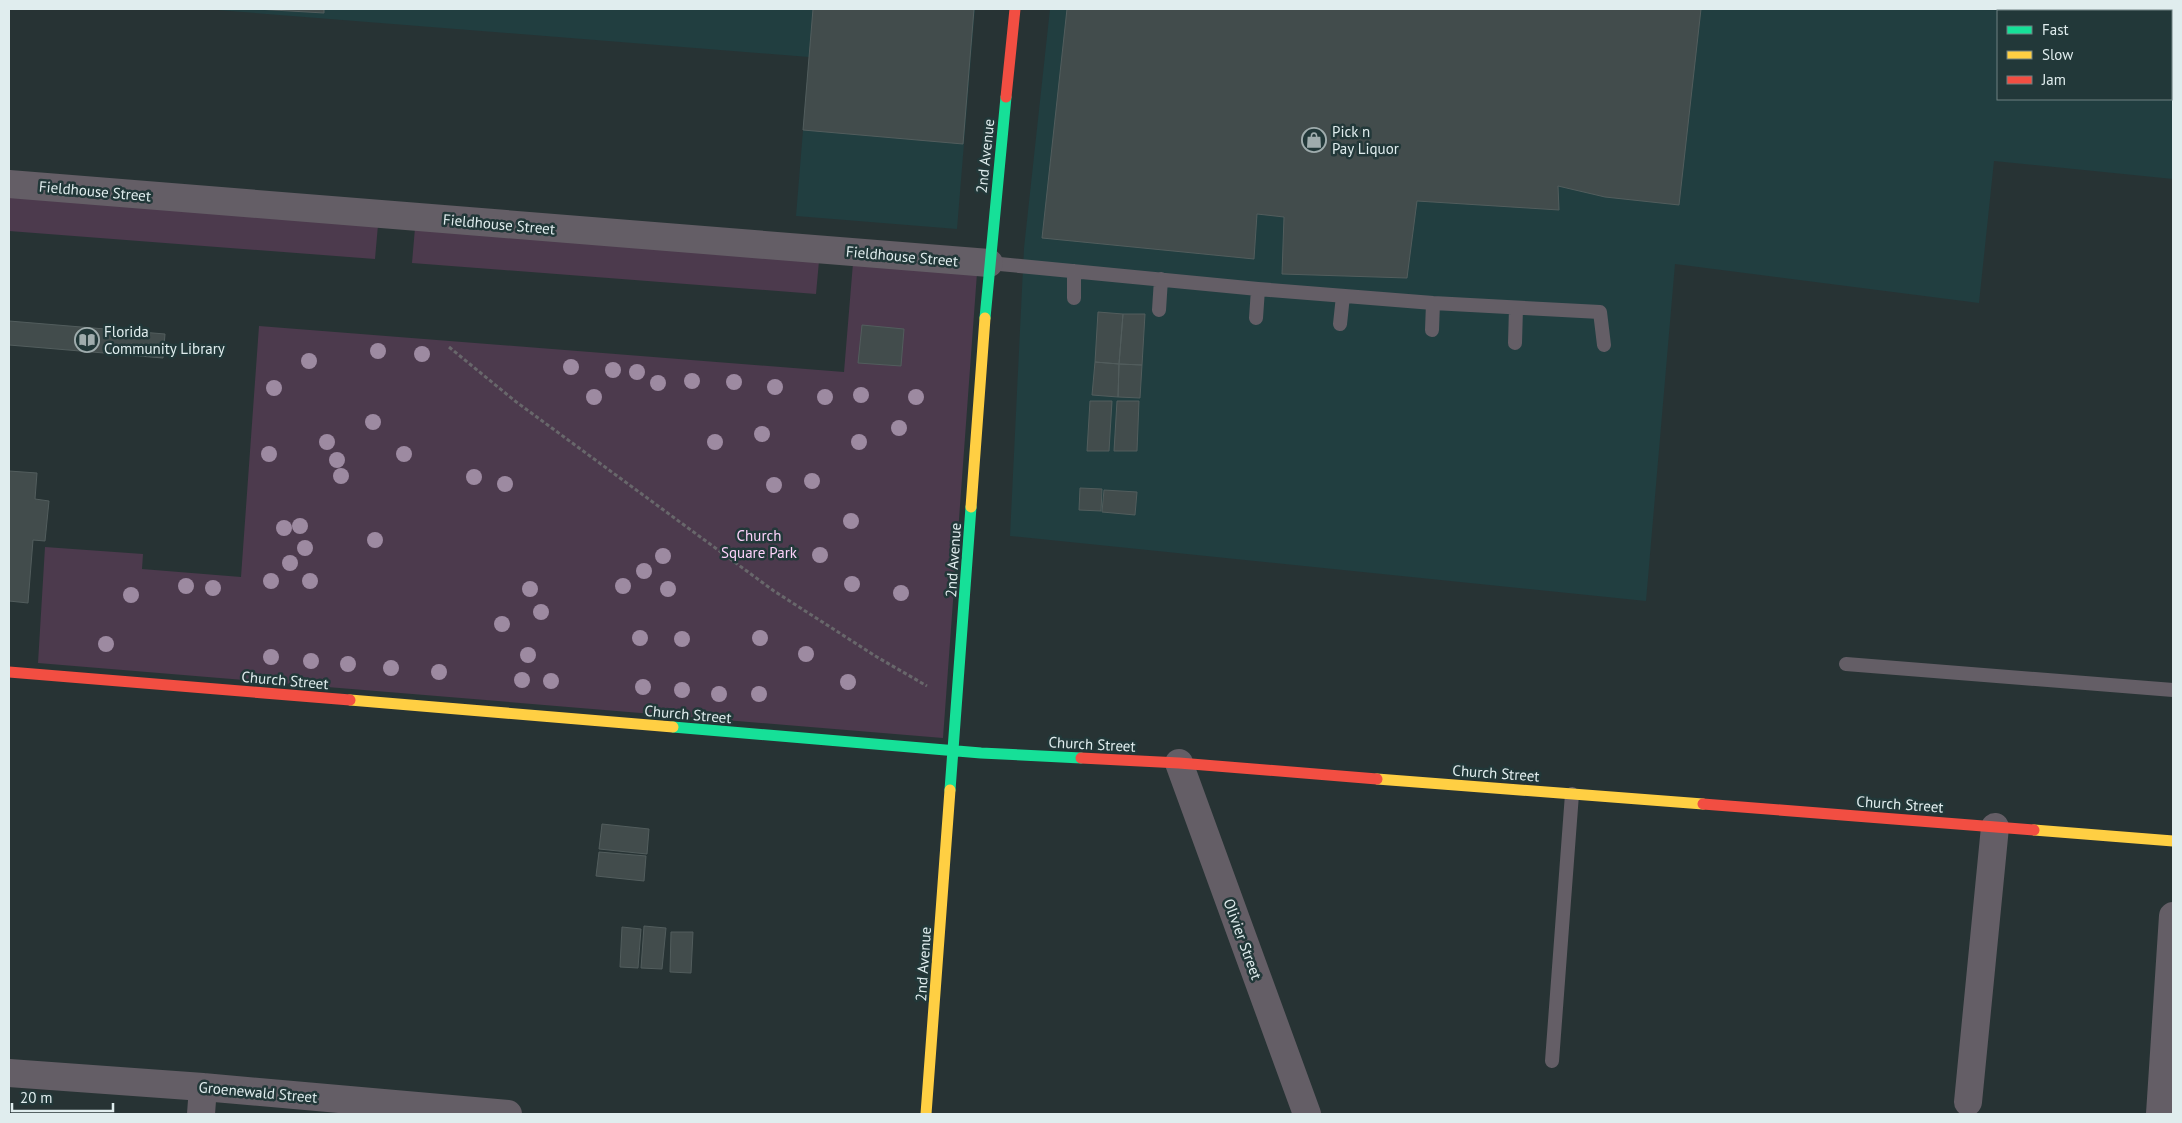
<svg xmlns="http://www.w3.org/2000/svg" width="2182" height="1123" viewBox="0 0 2182 1123" font-family="'PT Sans',sans-serif">
	<rect width="100%" height="100%" fill="#273334"/>
	<path fill="#213e40" fill-rule="evenodd" d="M205,9H975L957,229L796,216L809,57Z
		M1050,9H2173V179L1994,161L1979,303L1675,264L1646,601L1010,536L1024,248ZM1998,11H2171V99H1998Z"/>
	<path fill="#4c3a4d" d="M9,196L378,225L375,259L9,231Z
		M415,228L819,261L816,294L412,263Z
		M853,263L977,273L943,738L38,663L45,547L143,554L142,569L241,577L259,326L844,372Z"/>
	<path fill="#424c4c" stroke="#525d5d" d="M256,9H324V13Z
		M813,9H974L963,144L803,130Z
		M1067,9H1701L1679,205L1605,197L1558,186L1559,210L1417,201L1407,278L1282,274L1284,217L1257,214L1254,259L1042,238Z
		M2006,9H2090V11H2006Z
		M1098,312L1123,314L1119,364L1095,362Z
		M1123,314H1145L1142,365L1119,364Z
		M9,321L165,334L163,358L9,345Z
		M862,325L904,329L901,366L858,363Z
		M1095,362L1119,364L1118,397L1092,395Z
		M1119,364L1142,365L1140,398L1118,397Z
		M1090,401H1112L1109,451H1087Z
		M1117,401H1139L1137,451H1114Z
		M9,471L37,473L35,499L49,501L45,541L33,540L28,603L9,601Z
		M1080,488L1102,489L1101,511L1079,510Z
		M1104,490L1137,492L1135,515L1102,512Z
		M602,824L649,829L647,854L599,849Z
		M599,852L646,856L644,881L596,876Z
		M644,926L666,928L662,969L641,968Z
		M622,927L641,929L638,968L620,967Z
		M671,932H693L691,973L670,972Z"/>
	<g fill="none" stroke-linecap="round" stroke-linejoin="round">
		<path stroke="#68676b" stroke-width="3" stroke-dasharray="4 2.5" stroke-linecap="butt" d="M449,347L515,401L774,591L877,657L927,686"/>
		<path stroke="#645e66" stroke-width="14" d="M989,263L1258,289L1433,303L1600,312L1604,345
			M1074,298V271
			M1159,310L1161,279
			M1256,318L1258,289
			M1340,324L1343,296
			M1432,330L1433,303
			M1515,343L1516,308
			M1846,664L2173,690
			M1552,1061L1572,794"/>
		<path stroke="#645e66" stroke-width="28" d="M9,184L989,263
			M1179,763L1307,1114
			M9,1073L203,1087L508,1114
			M1968,1102L1995,827
			M201,1114L203,1087
			M2160,1114L2173,916"/>
		<path stroke="#16e098" stroke-width="11" d="M985,318L1006,97
			M673,727L981,753L1081,758
			M950,790L971,507"/>
		<path stroke="#ffcf43" stroke-width="11" d="M971,507L985,318
			M350,700L673,727
			M1377,779L1703,804
			M2034,830L2173,841
			M926,1114L950,790"/>
		<path stroke="#f24e42" stroke-width="11" d="M1006,97L1015,9
			M9,672L350,700
			M1081,758L1179,763L1377,779
			M1703,804L2034,830"/>
	</g>
	<g fill="#9d8aa1">
		<circle cx="378" cy="351" r="8"/>
		<circle cx="422" cy="354" r="8"/>
		<circle cx="309" cy="361" r="8"/>
		<circle cx="571" cy="367" r="8"/>
		<circle cx="613" cy="370" r="8"/>
		<circle cx="637" cy="372" r="8"/>
		<circle cx="692" cy="381" r="8"/>
		<circle cx="734" cy="382" r="8"/>
		<circle cx="658" cy="383" r="8"/>
		<circle cx="775" cy="387" r="8"/>
		<circle cx="274" cy="388" r="8"/>
		<circle cx="861" cy="395" r="8"/>
		<circle cx="594" cy="397" r="8"/>
		<circle cx="825" cy="397" r="8"/>
		<circle cx="916" cy="397" r="8"/>
		<circle cx="373" cy="422" r="8"/>
		<circle cx="899" cy="428" r="8"/>
		<circle cx="762" cy="434" r="8"/>
		<circle cx="327" cy="442" r="8"/>
		<circle cx="715" cy="442" r="8"/>
		<circle cx="859" cy="442" r="8"/>
		<circle cx="269" cy="454" r="8"/>
		<circle cx="404" cy="454" r="8"/>
		<circle cx="337" cy="460" r="8"/>
		<circle cx="341" cy="476" r="8"/>
		<circle cx="474" cy="477" r="8"/>
		<circle cx="812" cy="481" r="8"/>
		<circle cx="505" cy="484" r="8"/>
		<circle cx="774" cy="485" r="8"/>
		<circle cx="851" cy="521" r="8"/>
		<circle cx="300" cy="526" r="8"/>
		<circle cx="284" cy="528" r="8"/>
		<circle cx="375" cy="540" r="8"/>
		<circle cx="305" cy="548" r="8"/>
		<circle cx="820" cy="555" r="8"/>
		<circle cx="663" cy="556" r="8"/>
		<circle cx="290" cy="563" r="8"/>
		<circle cx="644" cy="571" r="8"/>
		<circle cx="271" cy="581" r="8"/>
		<circle cx="310" cy="581" r="8"/>
		<circle cx="852" cy="584" r="8"/>
		<circle cx="186" cy="586" r="8"/>
		<circle cx="623" cy="586" r="8"/>
		<circle cx="213" cy="588" r="8"/>
		<circle cx="530" cy="589" r="8"/>
		<circle cx="668" cy="589" r="8"/>
		<circle cx="901" cy="593" r="8"/>
		<circle cx="131" cy="595" r="8"/>
		<circle cx="541" cy="612" r="8"/>
		<circle cx="502" cy="624" r="8"/>
		<circle cx="640" cy="638" r="8"/>
		<circle cx="760" cy="638" r="8"/>
		<circle cx="682" cy="639" r="8"/>
		<circle cx="106" cy="644" r="8"/>
		<circle cx="806" cy="654" r="8"/>
		<circle cx="528" cy="655" r="8"/>
		<circle cx="271" cy="657" r="8"/>
		<circle cx="311" cy="661" r="8"/>
		<circle cx="348" cy="664" r="8"/>
		<circle cx="391" cy="668" r="8"/>
		<circle cx="439" cy="672" r="8"/>
		<circle cx="522" cy="680" r="8"/>
		<circle cx="551" cy="681" r="8"/>
		<circle cx="848" cy="682" r="8"/>
		<circle cx="643" cy="687" r="8"/>
		<circle cx="682" cy="690" r="8"/>
		<circle cx="719" cy="694" r="8"/>
		<circle cx="759" cy="694" r="8"/>
	</g>
	<defs>
		<symbol id="shop-ring" viewBox="-11 -11 22 22"><circle r="9.5" fill="#223839" stroke="#9facad" stroke-width="1.5"/><path d="M-5-2.5h2.3a2.7 3.5 0 0 1 5.4 0H5L5.5 6h-11ZM-1.5-2.5h3a1.5 2.3 0 0 0-3 0Z" fill="#9facad"/></symbol>
		<symbol id="library-ring" viewBox="-11 -11 22 22"><circle r="9.5" fill="#223839" stroke="#9facad" stroke-width="1.5"/><path d="M-6-4Q-3-5.5-.7-3.5V5Q-3 3-6 4ZM6-4Q3-5.5 .7-3.5V5Q3 3 6 4Z" fill="#9facad"/></symbol>
	</defs>
	<g fill-rule="evenodd">
		<use href="#shop-ring" x="1300" y="126" width="28" height="28"/>
		<use href="#library-ring" x="73" y="326" width="28" height="28"/>
	</g>
	<g text-anchor="middle" dominant-baseline="central" stroke-width="5" stroke-linejoin="round" paint-order="stroke">
		<g font-size="15" fill="#e0edee" stroke="#223839" text-anchor="start">
			<text x="1332" y="131">Pick n<tspan x="1332" dy="17">Pay Liquor</tspan></text>
			<text x="104" y="331">Florida<tspan x="104" dy="17">Community Library</tspan></text>
		</g>
		<g font-size="15" fill="#e0edee" stroke="#223839">
			<text transform="translate(985 156) rotate(-84)">2nd Avenue</text>
			<text transform="translate(95 191) rotate(5)">Fieldhouse Street</text>
			<text transform="translate(499 224) rotate(5)">Fieldhouse Street</text>
			<text transform="translate(902 256) rotate(5)">Fieldhouse Street</text>
			<text transform="translate(953 560) rotate(-86)">2nd Avenue</text>
			<text transform="translate(285 680) rotate(5)">Church Street</text>
			<text transform="translate(688 714) rotate(5)">Church Street</text>
			<text transform="translate(1092 744) rotate(3)">Church Street</text>
			<text transform="translate(1496 773) rotate(4)">Church Street</text>
			<text transform="translate(1900 804) rotate(4)">Church Street</text>
			<text transform="translate(1243 939) rotate(70)">Olivier Street</text>
			<text transform="translate(923 964) rotate(-86)">2nd Avenue</text>
			<text transform="translate(258 1092) rotate(5)">Groenewald Street</text>
		</g>
		<g font-size="15" fill="#fdd2fb" stroke="#223839">
			<text x="759" y="535">Church<tspan x="759" dy="17">Square Park</tspan></text>
		</g>
	</g>
	<rect width="2182" height="1123" fill="none" stroke="#e0edee" stroke-width="20"/>
	<rect x="1997" y="10" width="175" height="90" fill="#223839" stroke="#6e8081"/>
	<rect x="2007" y="26" width="25" height="8" fill="#16e098" stroke="#6e8081"/>
	<text x="2042" y="35" font-size="15" fill="#e0edee">Fast</text>
	<rect x="2007" y="51" width="25" height="8" fill="#ffcf43" stroke="#6e8081"/>
	<text x="2042" y="60" font-size="15" fill="#e0edee">Slow</text>
	<rect x="2007" y="76" width="25" height="8" fill="#f24e42" stroke="#6e8081"/>
	<text x="2042" y="85" font-size="15" fill="#e0edee">Jam</text>
	<path d="M12 1103v8h101v-8" fill="none" stroke="#e0edee" stroke-width="2.5"/>
	<text x="20" y="1103" font-size="15" fill="#e0edee" stroke="#223839" stroke-width="4" paint-order="stroke">20 m</text>
</svg>
